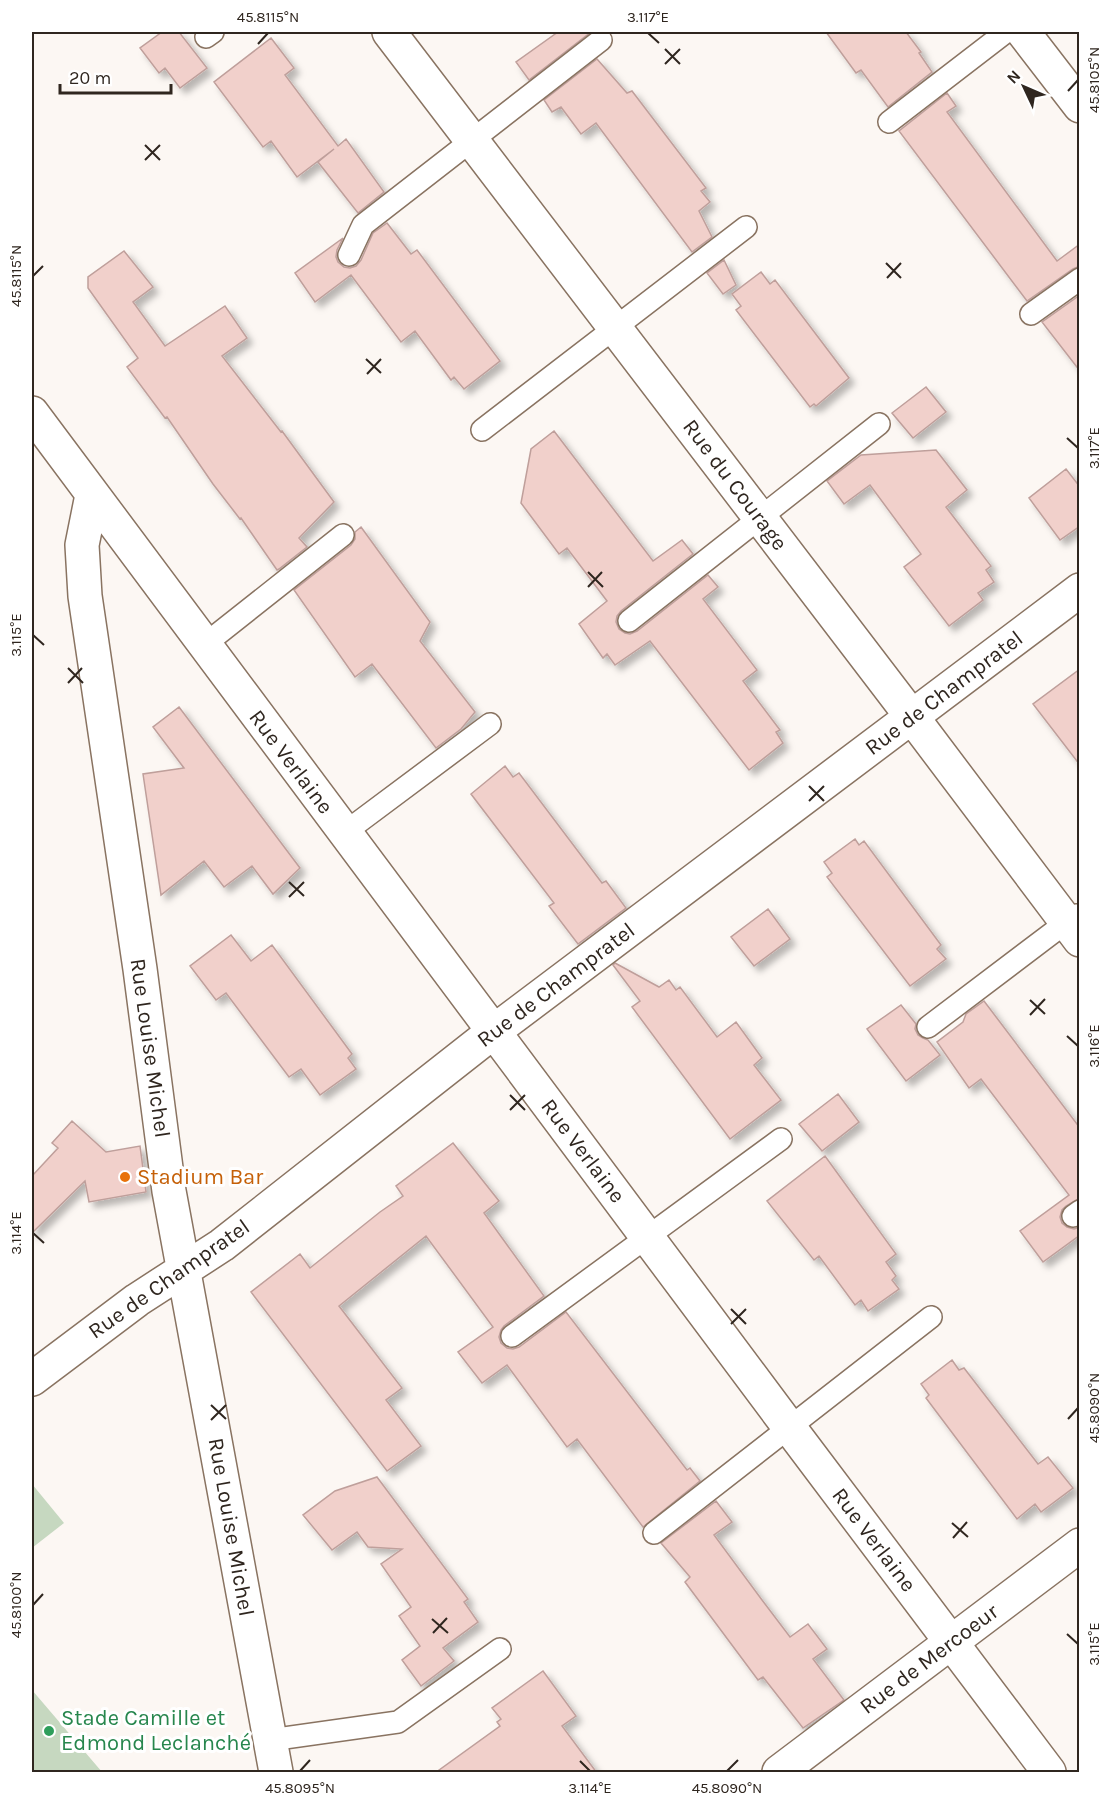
<svg xmlns="http://www.w3.org/2000/svg" width="1111" height="1804" viewBox="0 0 1111 1804" font-family="Karla,sans-serif">
	<defs>
		<filter id="shadow"><feDropShadow dx="5.5" dy="5.5" stdDeviation="3" flood-color="#0004"/></filter>
	</defs>
	<rect width="100%" height="100%" fill="#fcf7f3"/>
	<path fill="#c6d8c0" d="M32,1484L64,1523L32,1548Z
		M32,1690L102,1772H32Z"/>
	<path fill="#f1d0cb" stroke="#bf9f9b" stroke-width="1.5" filter="url(#shadow)" d="M162,32H179L207,68L180,88L165,68L159,73L140,48Z
		M558,32H591L529,80L516,62Z
		M826,32H906L921,52L919,53L932,72L888,107L861,70L856,73Z
		M271,38L294,68L285,75L338,146L346,139L384,192L358,213L318,162L334,149L297,177L271,141L263,147L214,82Z
		M597,59L627,93L632,91L706,188L701,191L710,202L699,211L712,237L692,252L596,123L581,134L561,107L552,112L544,100Z
		M947,93L956,106L947,112L1057,261L1080,244V266L1073,269L1027,301L899,131Z
		M387,223L411,254L417,250L500,361L464,389L454,377L451,380L415,331L401,342L351,275L315,302L295,273L343,238L337,250L336,257L338,262L344,267L350,268L356,266L361,260L373,233Z
		M124,251L153,287L133,302L165,346L225,306L247,338L222,356L281,432L282,431L334,502L299,538L307,547L279,569L277,570L241,518L240,519L213,484L167,417L165,418L127,367L138,358L88,288V277Z
		M724,260L736,285L723,294L707,273Z
		M761,272L770,284L775,280L849,378L816,406L814,404L810,407L736,310L741,306L732,294Z
		M1080,295V371L1042,322Z
		M926,387L946,412L913,438L892,413Z
		M554,431L653,561L682,540L693,554L621,611L617,616L616,622L619,629L625,633L630,634L637,631L708,575L718,587L703,599L757,670L743,681L780,730L776,732L783,743L749,770L650,641L615,665L607,654L603,658L579,624L607,601L567,548L559,554L521,503L531,449Z
		M936,450L967,490L946,507L991,566L986,570L994,582L978,593L983,600L949,626L904,567L921,554L870,485L844,504L827,481L861,455Z
		M1066,469L1080,487V526L1060,540L1029,498Z
		M361,527L430,622L420,641L475,712L461,729L436,748L372,664L355,677L294,590L351,545L355,539V532Z
		M1080,669V765L1033,704Z
		M179,707L300,868L273,894L252,866L224,887L204,861L161,895L143,774L184,768L153,727Z
		M505,766L513,777L519,773L602,883L606,881L626,908L578,944L549,906L554,903L471,794Z
		M855,839L859,845L864,841L941,945L937,949L946,959L910,986L827,877L832,873L824,862Z
		M768,909L790,939L754,966L731,937Z
		M231,935L251,961L272,945L352,1054L348,1058L356,1069L320,1095L301,1069L289,1077L226,993L216,1000L190,966Z
		M615,963L659,987L669,980L676,990L680,987L717,1037L736,1022L762,1058L754,1065L781,1100L730,1139L632,1007L640,1001L613,965Z
		M984,1001L1080,1128V1198L1066,1206L1062,1210L1060,1217L1062,1223L1067,1227L1074,1229L1080,1227V1235L1043,1262L1020,1231L1069,1195L981,1079L969,1088L937,1042L963,1022L966,1014Z
		M901,1005L916,1024L915,1029L918,1035L923,1038L928,1040L940,1055L906,1081L867,1029Z
		M838,1094L859,1122L822,1151L799,1124Z
		M72,1121L106,1152L140,1146L146,1192L89,1202L85,1181L32,1233V1176L58,1148L52,1143Z
		M453,1143L499,1201L484,1213L544,1296L504,1326L501,1330L499,1337L501,1343L507,1348L513,1349L519,1347L566,1312L687,1470L690,1468L700,1481L643,1527L577,1439L567,1447L507,1365L482,1383L458,1352L493,1327L426,1236L339,1306L402,1388L386,1400L421,1446L387,1471L251,1292L300,1254L310,1268L380,1212L403,1196L396,1186Z
		M825,1156L896,1254L886,1262L896,1276L892,1280L899,1289L868,1311L861,1300L855,1305L819,1256L814,1260L767,1201Z
		M952,1360L959,1370L964,1368L1038,1464L1048,1457L1073,1488L1041,1512L1035,1504L1017,1519L926,1398L929,1395L921,1384Z
		M377,1477L468,1599L464,1602L478,1622L443,1648L454,1661L421,1686L402,1660L420,1646L399,1616L411,1607L381,1564L402,1549L368,1547L357,1532L332,1550L303,1515L335,1491Z
		M716,1501L732,1522L714,1535L762,1600L790,1637L808,1624L827,1649L813,1659L844,1700L803,1728L763,1677L758,1680L685,1582L690,1577L661,1543Z
		M543,1671L576,1716L562,1726L597,1773H435L500,1726L497,1722L501,1719L492,1708Z"/>
	<g fill="none" stroke-linecap="round" stroke-linejoin="round">
		<defs>
			<path id="lane" d="M206,37L213,32
				M889,122L1006,32
				M349,255L363,225L601,40
				M1031,314L1080,279
				M482,430L746,227
				M629,621L879,424
				M204,645L343,535
				M344,833L490,724
				M928,1027L1076,915
				M1073,1216L1080,1211
				M512,1336L781,1139
				M654,1533L931,1317
				M270,1740L398,1722L500,1649"/>
			<path id="street" d="M389,32L912,717L1080,940
				M1023,32L1080,106
				M32,413L789,1427L1049,1772
				M92,495L82,545L85,596L140,969L169,1191L276,1772
				M32,1379L137,1300L222,1245L493,1032L1080,590
				M779,1772L1080,1545"/>
		</defs>
		<use href="#lane" stroke="#897361" stroke-width="24"/>
		<use href="#street" stroke="#897361" stroke-width="36"/>
		<use href="#lane" stroke="#fff" stroke-width="21"/>
		<use href="#street" stroke="#fff" stroke-width="33"/>
	</g>
	<path fill="none" stroke="#2f261f" stroke-width="2" d="M648,33L659,43M258,44L268,33M665,49L680,64M665,64L680,49M1068,91L1078,80M145,145L160,160M145,160L160,145M886,263L901,278M33,276L43,266M887,278L901,263M366,359L381,373M367,374L381,359M1067,438L1078,448M588,572L603,587M588,587L602,572M33,635L44,645M68,668L83,683M68,683L82,668M809,786L824,801M809,801L824,786M289,882L304,896M289,897L304,882M1030,1000L1045,1014M1030,1015L1045,999M1067,1036L1078,1046M510,1095L525,1110M510,1110L525,1095M33,1233L44,1243M731,1309L746,1324M731,1324L746,1309M211,1405L226,1419M1068,1419L1078,1408M211,1420L226,1405M952,1523L968,1537M953,1538L967,1522M33,1605L43,1594M432,1619L448,1633M433,1633L447,1618M1067,1634L1078,1644M580,1761L590,1771M300,1771L310,1760M727,1771L738,1760"/>
	<circle fill="#e8710a" stroke="#fff" stroke-width="2" cx="125" cy="1177" r="6"/>
	<circle fill="#2e9e5b" stroke="#fff" stroke-width="2" cx="49" cy="1731" r="6"/>
	<g text-anchor="middle" dominant-baseline="central" stroke-width="6" stroke-linejoin="round" paint-order="stroke">
		<g font-size="22" fill="#2f261f" stroke="#fff">
			<text transform="translate(735 485) rotate(53)">Rue du Courage</text>
			<text transform="translate(944 693) rotate(-37)">Rue de Champratel</text>
			<text transform="translate(291 762) rotate(53)">Rue Verlaine</text>
			<text transform="translate(556 985) rotate(-37)">Rue de Champratel</text>
			<text transform="translate(150 1048) rotate(82)">Rue Louise Michel</text>
			<text transform="translate(583 1151) rotate(53)">Rue Verlaine</text>
			<text transform="translate(169 1279) rotate(-35)">Rue de Champratel</text>
			<text transform="translate(231 1527) rotate(80)">Rue Louise Michel</text>
			<text transform="translate(874 1540) rotate(53)">Rue Verlaine</text>
			<text transform="translate(929 1659) rotate(-37)">Rue de Mercoeur</text>
		</g>
		<g font-size="22" fill="#c56008" stroke="#fff" text-anchor="start">
			<text x="137" y="1177">Stadium Bar</text>
		</g>
		<g font-size="22" fill="#27864d" stroke="#fff" text-anchor="start">
			<text x="61" y="1718">Stade Camille et<tspan x="61" dy="25">Edmond Leclanché</tspan></text>
		</g>
	</g>
	<rect width="1111" height="1804" fill="none" stroke="#ffffff" stroke-width="66"/>
	<g transform="translate(1024 87) rotate(314)" stroke="#ffffff" stroke-width="4.5" paint-order="stroke">
	<path d="M0-4.5L10 22L0 15L-10 22Z" fill="#2f261f"/>
	<text y="-9" font-size="16" font-weight="bold" text-anchor="middle" fill="#2f261f">N</text>
	</g>
	<path d="M60 84v9h111v-9" fill="none" stroke="#2f261f" stroke-width="3"/>
	<text x="69" y="84" font-size="18" fill="#2f261f" stroke="#ffffff" stroke-width="4.5" paint-order="stroke">20 m</text>
	<rect x="33" y="33" width="1045" height="1738" fill="none" stroke="#2f261f" stroke-width="2"/>
	<g font-size="15" text-anchor="middle" fill="#2f261f">
		<text x="268" y="22">45.8115°N</text>
		<text x="648" y="22">3.117°E</text>
		<text transform="translate(1094 80) rotate(-90)" y="5">45.8105°N</text>
		<text transform="translate(16 276) rotate(-90)" y="5">45.8115°N</text>
		<text transform="translate(1094 448) rotate(-90)" y="5">3.117°E</text>
		<text transform="translate(16 635) rotate(-90)" y="5">3.115°E</text>
		<text transform="translate(1094 1046) rotate(-90)" y="5">3.116°E</text>
		<text transform="translate(16 1233) rotate(-90)" y="5">3.114°E</text>
		<text transform="translate(1094 1408) rotate(-90)" y="5">45.8090°N</text>
		<text transform="translate(16 1605) rotate(-90)" y="5">45.8100°N</text>
		<text transform="translate(1094 1644) rotate(-90)" y="5">3.115°E</text>
		<text x="300" y="1793">45.8095°N</text>
		<text x="590" y="1793">3.114°E</text>
		<text x="727" y="1793">45.8090°N</text>
	</g>
</svg>
